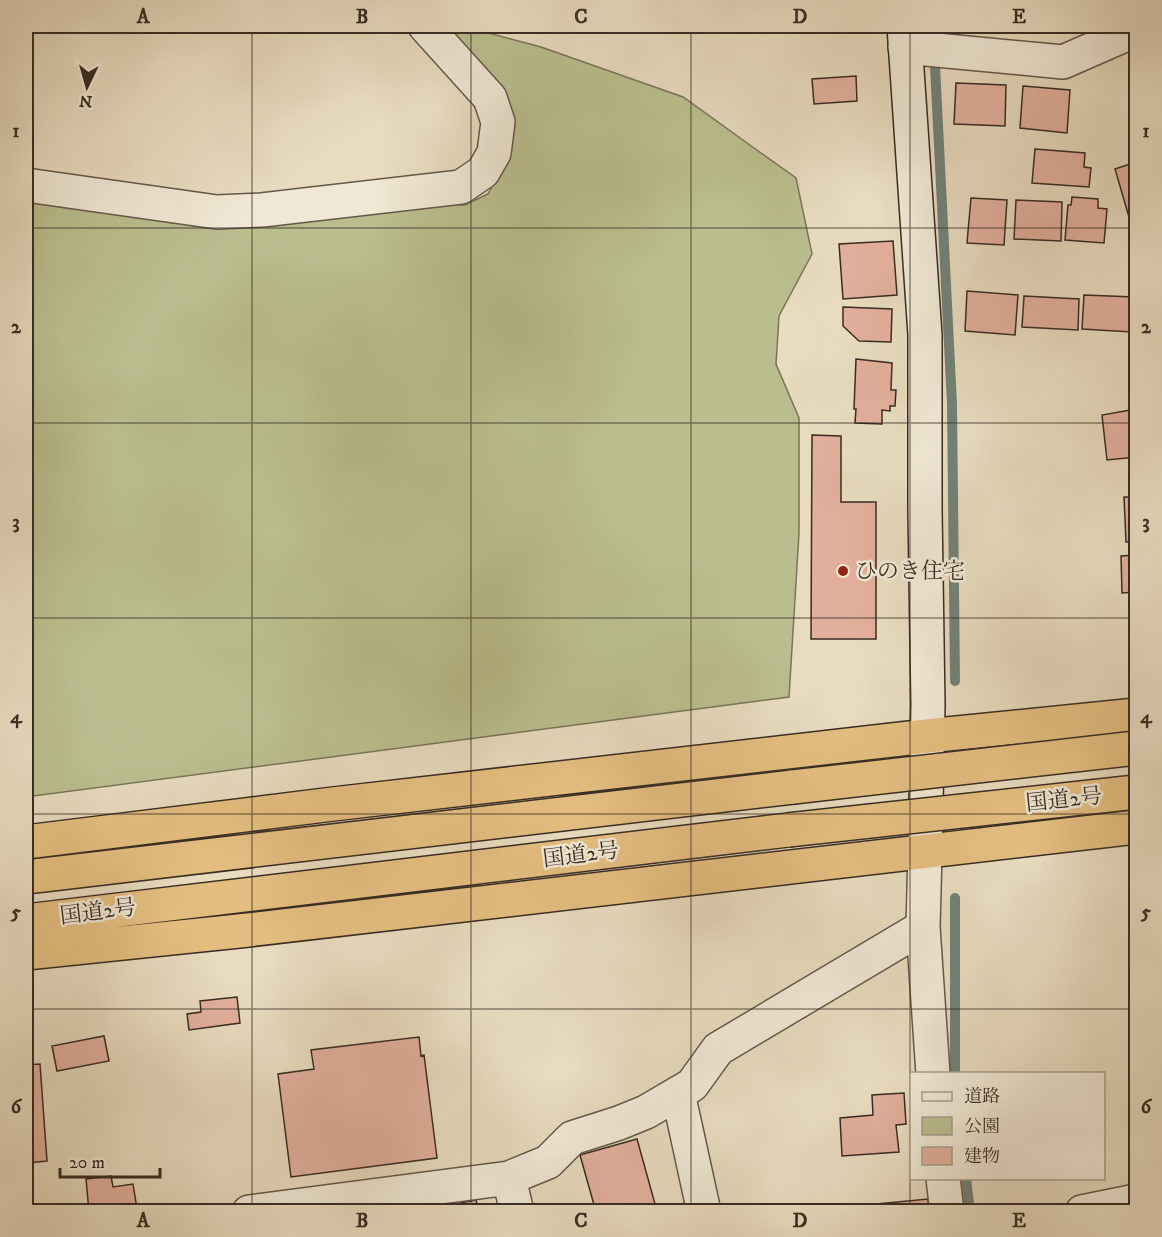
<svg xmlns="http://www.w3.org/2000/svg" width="1162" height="1237" viewBox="0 0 1162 1237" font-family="'IM FELL DW Pica','Noto Serif JP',serif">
	<rect width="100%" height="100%" fill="#e8dbbf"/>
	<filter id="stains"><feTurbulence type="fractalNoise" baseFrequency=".00333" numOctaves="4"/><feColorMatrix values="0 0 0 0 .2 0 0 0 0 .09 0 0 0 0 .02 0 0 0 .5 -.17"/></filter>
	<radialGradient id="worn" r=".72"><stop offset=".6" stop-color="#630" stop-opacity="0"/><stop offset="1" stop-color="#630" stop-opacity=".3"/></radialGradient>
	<path fill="#babe8f" stroke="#797559" stroke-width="1.5" d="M448,26H462L541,47L683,97L796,178L812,254L779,316L776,364L799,418V533L789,697L26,797V202L184,223L430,204L465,205L488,194L503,166L499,91Z"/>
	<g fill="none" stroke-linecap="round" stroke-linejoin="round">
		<path stroke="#718278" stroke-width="10" d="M933,26L952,404L955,681
			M955,898V1074
			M966,1178L970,1212"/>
	</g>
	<path fill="#e2af9c" stroke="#382c23" stroke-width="1.5" d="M856,76L857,101L814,104L812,79Z
		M956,83L1006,85L1005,126L954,124Z
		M1023,86L1070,90L1067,133L1020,128Z
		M1035,149L1085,153L1084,167L1091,168L1089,187L1032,183Z
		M1136,162V241L1115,169Z
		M1072,197L1098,199V208L1107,209L1104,243L1065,240L1068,205H1071Z
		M971,198L1007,200L1004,245L967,243Z
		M1016,200L1062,202L1061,241L1014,239Z
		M893,241L897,295L843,299L839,244Z
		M967,291L1018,295L1015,335L965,331Z
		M1084,295L1134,297L1132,332L1082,329Z
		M1024,296L1079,299L1078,330L1022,327Z
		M843,307L892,309L891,342L859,341L843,326Z
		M856,359L892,363L891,390H896L895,406H890V411L882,410V424L855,423L856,409H854Z
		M1136,409V457L1107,460L1102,415Z
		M812,435L841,436V502H876V639H811Z
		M1124,497H1136V541L1126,542Z
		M1136,555V592L1122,593L1121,556Z
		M1136,618V664L1129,619Z
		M237,997L240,1023L189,1030L187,1014L201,1012L200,1001Z
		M104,1036L109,1061L57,1071L52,1046Z
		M419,1037L421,1056L424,1055L437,1158L291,1177L278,1074L314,1069L311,1050Z
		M40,1064L47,1161L26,1163V1065Z
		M904,1093L906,1124L896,1125L899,1152L842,1156L840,1118L873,1115L872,1095Z
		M637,1139L655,1204L628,1212H596L580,1155Z
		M111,1176L113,1187L133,1184L137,1209L118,1212H89L86,1179Z
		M928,1199L929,1212H857L856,1206Z
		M476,1200L479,1212H447L445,1206Z"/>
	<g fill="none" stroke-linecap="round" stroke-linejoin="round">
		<defs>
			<path id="street" d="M905,47L1063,62L1136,30
				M26,185L217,212L262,210L461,187L483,172L494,153L498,122L490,98L425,26
				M925,852L923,927L933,1074
				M678,1093L704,1212
				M509,1178L517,1212
				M943,1178L947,1212
				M249,1212L509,1178L548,1162L572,1138L619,1123L646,1112L692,1085L718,1049L923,927
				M1082,1212L1136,1201"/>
			<path id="secondary" d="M904,26L925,335V510L928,705L925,852"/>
			<path id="highway" d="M26,842L333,804L927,736L1136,715
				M26,877L793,787
				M26,921L788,830
				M26,953L239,931L1136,827"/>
		</defs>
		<use href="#street" stroke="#64584a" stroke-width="36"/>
		<use href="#secondary" stroke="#382c23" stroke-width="36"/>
		<use href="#highway" stroke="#382c23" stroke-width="36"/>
		<use href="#street" stroke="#f0e8d5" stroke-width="33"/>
		<use href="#secondary" stroke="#f0e8d5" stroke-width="33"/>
		<use href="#highway" stroke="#e4be80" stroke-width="33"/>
		<defs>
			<path id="highway-bridge" d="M793,787L1136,748
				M788,830L1136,792"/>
		</defs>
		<use href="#highway-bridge" stroke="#382c23" stroke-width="36" stroke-linecap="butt"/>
		<use href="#highway-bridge" stroke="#e4be80" stroke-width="33"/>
	</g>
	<path fill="none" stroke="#382c23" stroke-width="1.5" stroke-opacity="0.55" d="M252,26V1212M471,26V1212M691,26V1212M910,26V1212M26,228H1136M26,423H1136M26,618H1136M26,814H1136M26,1009H1136"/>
	<circle fill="#8f2418" stroke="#f0e8d5" stroke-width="2" cx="843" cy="571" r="6"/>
	<g text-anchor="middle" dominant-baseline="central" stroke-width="5" stroke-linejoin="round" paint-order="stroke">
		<g font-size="22" fill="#382c23" stroke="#f0e8d5" text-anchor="start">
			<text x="855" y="571">ひのき住宅</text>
		</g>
		<g font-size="22" fill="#382c23" stroke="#f0e8d5">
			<text transform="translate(1064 800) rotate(-6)">国道2号</text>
			<text transform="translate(581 855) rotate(-7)">国道2号</text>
			<text transform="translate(98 912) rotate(-7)">国道2号</text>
		</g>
	</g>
	<rect width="1162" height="1237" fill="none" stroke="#e8dbbf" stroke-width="66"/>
	<rect x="910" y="1072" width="195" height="108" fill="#f0e8d5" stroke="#a69d8e" stroke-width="1.5"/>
	<rect x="922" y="1092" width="30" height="9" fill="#f0e8d5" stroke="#a69d8e" stroke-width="1.5"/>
	<text x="964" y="1102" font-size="18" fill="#382c23">道路</text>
	<rect x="922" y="1117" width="30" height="18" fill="#babe8f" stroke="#a69d8e" stroke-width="1.5"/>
	<text x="964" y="1132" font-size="18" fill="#382c23">公園</text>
	<rect x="922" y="1147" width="30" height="18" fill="#e2af9c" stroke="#a69d8e" stroke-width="1.5"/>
	<text x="964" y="1162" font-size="18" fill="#382c23">建物</text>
	<g transform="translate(87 87) rotate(185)" stroke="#f0e8d5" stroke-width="4.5" paint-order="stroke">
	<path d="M0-4.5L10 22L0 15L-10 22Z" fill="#382c23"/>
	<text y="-9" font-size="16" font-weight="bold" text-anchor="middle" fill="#382c23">N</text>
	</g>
	<path d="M60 1168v9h100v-9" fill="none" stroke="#382c23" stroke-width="3"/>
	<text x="69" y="1168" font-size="18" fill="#382c23" stroke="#f0e8d5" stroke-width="4.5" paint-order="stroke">20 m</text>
	<rect x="33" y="33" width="1096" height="1171" fill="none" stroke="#382c23" stroke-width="2"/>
	<g font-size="20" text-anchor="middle" font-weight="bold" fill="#382c23">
		<text x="143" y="23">A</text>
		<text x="362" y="23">B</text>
		<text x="581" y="23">C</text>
		<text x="800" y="23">D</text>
		<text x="1019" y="23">E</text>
		<text x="16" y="137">1</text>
		<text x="1146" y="137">1</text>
		<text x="16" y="333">2</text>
		<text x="1146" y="333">2</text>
		<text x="16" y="528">3</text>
		<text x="1146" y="528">3</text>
		<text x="16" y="723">4</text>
		<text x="1146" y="723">4</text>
		<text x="16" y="918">5</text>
		<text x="1146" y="918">5</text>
		<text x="16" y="1113">6</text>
		<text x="1146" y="1113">6</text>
		<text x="143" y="1227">A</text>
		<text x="362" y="1227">B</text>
		<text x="581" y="1227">C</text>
		<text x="800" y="1227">D</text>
		<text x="1019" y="1227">E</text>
	</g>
	<rect width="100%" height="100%" filter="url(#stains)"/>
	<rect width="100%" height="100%" fill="url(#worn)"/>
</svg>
